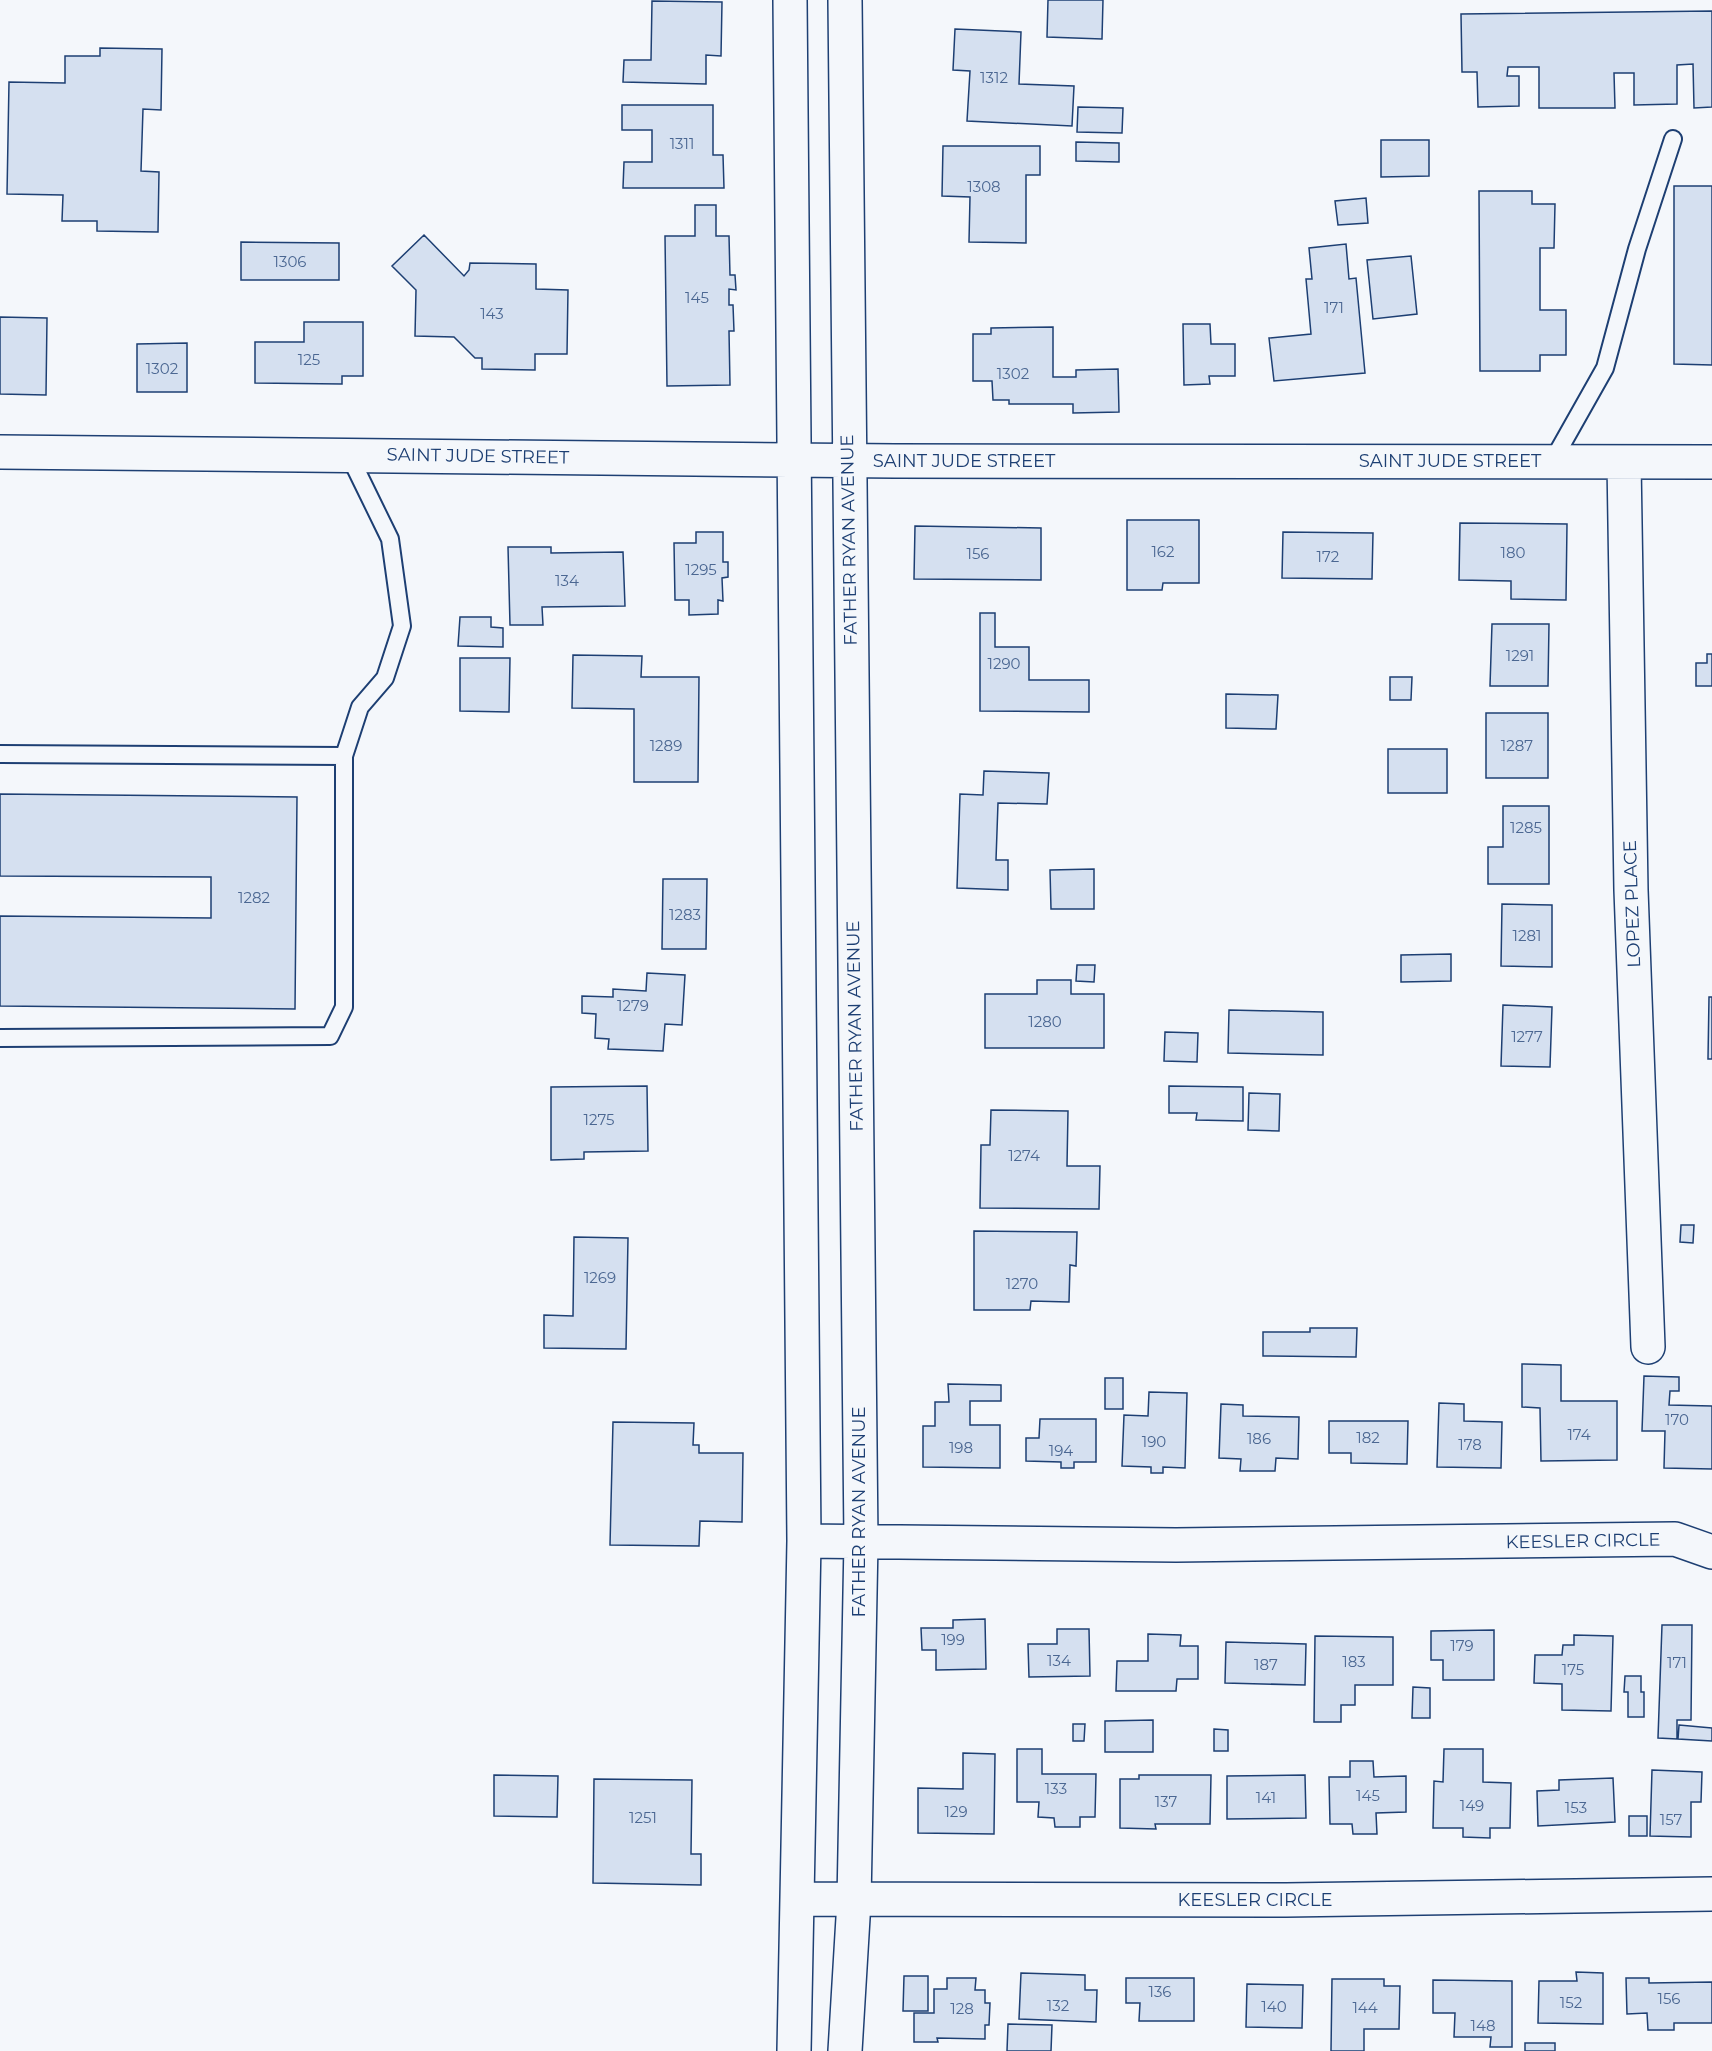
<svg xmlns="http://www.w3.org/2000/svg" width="1712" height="2051" viewBox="0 0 1712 2051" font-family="Montserrat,sans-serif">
	<rect width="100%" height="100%" fill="#f4f7fb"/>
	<path fill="#d5e0f0" stroke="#1d3f73" stroke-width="1.5" d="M1048,0H1103L1102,39L1047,37Z
		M652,1L722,2L721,56L706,55V84L623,82L624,60H651Z
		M1712,11V107L1694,108L1693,64L1677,65V104L1634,105V73H1614L1615,108H1539V67H1508L1507,76H1519V106L1478,107L1477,72H1462L1461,14Z
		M955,29L1021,32L1019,84L1074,86L1072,126L967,121L970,71L953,70Z
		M100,48L162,49L161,110L143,109L141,171L159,172L158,232L97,231V221H62L63,195L7,194L9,82L65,83V56H100Z
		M622,105H713V155H723L724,188H623L624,162H652V130H622Z
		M1078,107L1123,108L1122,133L1077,132Z
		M1381,140H1429V176L1381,177Z
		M1076,142L1119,143V162L1076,161Z
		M943,146H1040V175H1026V243L969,242L970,197L942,196Z
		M1674,186H1712V365L1674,364Z
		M1479,191H1532V204H1555L1554,248H1540V310H1566V355H1540V371H1480Z
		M1366,198L1368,223L1338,225L1335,201Z
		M695,205H716V236H729L730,275H735L736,290L729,289V305H733L734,331H729L730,385L667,386L665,236H695Z
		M424,235L464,276L469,270L470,263L536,264V289L568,290L567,354H535V370L482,369V358H475L454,337L415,336L416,290L392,266Z
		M241,242L339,243V280H241Z
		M1346,244L1349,279L1356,278L1365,373L1274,381L1269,338L1311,334L1306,279H1312L1309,248Z
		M1411,256L1417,314L1373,319L1367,260Z
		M0,317L47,318L46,395L0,394Z
		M304,322H363V376H342V384L255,383V342H304Z
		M1183,324H1210L1211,344H1235V376H1209L1210,384L1184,385Z
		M1053,327V377H1076V370L1118,369L1119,412L1073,413V404H1009V400H993L992,381H973V334H991V328Z
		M187,343V392H137V344Z
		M1127,520H1199V583H1163L1162,590H1127Z
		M1460,523L1567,524L1566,600L1511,599V581L1459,580Z
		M915,526L1041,528V580L914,579Z
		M696,532H723V562H728V577L722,578L723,601L718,600V614L689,615V600H675L674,543H696Z
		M1283,532L1373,533L1372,579L1282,578Z
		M508,547H551V553L623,552L625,606L542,607L543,625H510Z
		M980,613H995V647H1029V680H1089V712L980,711Z
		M460,617H491V627L503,628V647L458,646Z
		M1492,624H1549L1548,686H1490Z
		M1707,654H1712V686H1696V663H1707Z
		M573,655L642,656L641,677H699L698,782H634V709L572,708Z
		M460,658H510L509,712L460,711Z
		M1390,677H1412L1411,700H1390Z
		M1226,694L1278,695L1276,729L1226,728Z
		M1486,713H1548V778H1486Z
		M1388,749H1447V793H1388Z
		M984,771L1049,773L1047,804L998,803L996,860H1008V890L957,888L960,794L983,795Z
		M0,794L297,797L295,1009L0,1006V916L211,918V877L0,876Z
		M1503,806H1549V884H1488V847H1503Z
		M1094,869V909H1051L1050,870Z
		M663,879H707L706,949H662Z
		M1502,904L1552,905V967L1501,966Z
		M1451,954V981L1401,982V955Z
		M1077,965H1095L1094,982L1076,981Z
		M647,973L685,975L682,1025L665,1024L663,1051L608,1049L609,1039L595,1038L596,1014L582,1013V996L613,997V989L646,991Z
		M1037,980H1071V994H1104V1048H985V994H1037Z
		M1709,997H1712V1059H1708Z
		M1503,1005L1552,1007L1550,1067L1501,1066Z
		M1229,1010L1323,1012V1055L1228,1053Z
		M1165,1032L1198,1033L1197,1062L1164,1061Z
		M647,1086L648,1151L584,1152V1159L551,1160V1087Z
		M1169,1086L1243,1087V1121L1196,1120L1197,1113H1169Z
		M1249,1093L1280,1094L1279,1131L1248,1130Z
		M991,1110L1068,1111L1067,1166H1100L1099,1209L980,1208L981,1145H990Z
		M1681,1225H1694L1693,1243L1680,1242Z
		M974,1231L1077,1232L1076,1266L1070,1265L1069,1302L1031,1301L1030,1310H974Z
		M574,1237L628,1238L626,1349L544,1348V1315L573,1316Z
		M1310,1328H1357L1356,1357L1263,1356V1332H1310Z
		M1522,1364L1561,1365V1401H1617V1460L1541,1461L1540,1408L1522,1407Z
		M1644,1376L1679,1377V1391H1670L1669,1405L1712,1406V1469L1664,1468L1665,1431H1642Z
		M1105,1378H1123V1409H1105Z
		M948,1384L1001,1385V1401H970V1425H1000V1468L923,1467V1426H935V1402H949Z
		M1149,1392L1187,1393L1185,1468L1163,1467V1473H1151V1467L1122,1466L1124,1415L1148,1416Z
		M1439,1403L1464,1404V1421L1502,1422L1501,1468L1437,1467Z
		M1221,1404L1243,1405V1416L1299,1417L1298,1459L1276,1458L1275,1471H1240L1241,1459L1219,1458Z
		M1040,1419H1096V1462H1074V1468H1061V1462L1026,1461V1438H1039Z
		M1329,1421H1408L1407,1464L1351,1463V1453H1329Z
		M613,1422L694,1423L693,1445H699V1453H743L742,1522L700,1521L699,1546L610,1545Z
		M985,1619L986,1669L936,1670V1650H922L921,1628H953V1620Z
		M1662,1625H1692L1691,1720H1677V1739L1658,1738Z
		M1057,1629H1089L1090,1676L1029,1677L1028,1644H1057Z
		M1494,1630V1680H1443V1660H1431V1631Z
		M1148,1634L1181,1635L1180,1646H1198V1679H1177L1176,1691H1116L1117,1661H1148Z
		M1574,1635L1613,1636L1611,1711L1562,1710V1684L1534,1683L1535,1655H1562L1563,1645H1574Z
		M1315,1636L1393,1637V1685H1355V1705H1341V1722H1314Z
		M1226,1642L1306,1644L1305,1685L1225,1683Z
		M1625,1676H1641V1692H1644V1717H1628V1692H1624Z
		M1413,1687L1430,1688V1718H1412Z
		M1153,1720V1752H1105V1721Z
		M1073,1724H1085L1084,1741H1073Z
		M1679,1725L1712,1728V1741L1678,1739Z
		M1214,1729L1228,1730V1751H1214Z
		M1017,1749H1042V1774H1096L1095,1817H1080V1827H1055L1054,1818L1038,1817L1039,1802H1017Z
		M1444,1749H1483V1782L1511,1783L1510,1828H1490V1838L1463,1837V1828H1433L1434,1781L1443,1782Z
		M963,1753L995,1754L994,1834L918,1833V1788L963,1789Z
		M1350,1761H1373L1374,1777L1406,1776V1812L1376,1813L1377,1834H1353L1352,1824H1330L1329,1777H1350Z
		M1652,1770L1702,1772L1701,1802H1691V1837L1650,1836Z
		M494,1775L558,1776L557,1817L494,1816Z
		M1139,1775H1211L1210,1824H1155L1156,1829L1120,1828V1779H1139Z
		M1305,1775L1306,1818L1227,1819V1776Z
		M1613,1778L1615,1822L1538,1826L1537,1791L1559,1790V1780Z
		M594,1779L692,1780L691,1854H701V1885L593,1883Z
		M1629,1816H1647V1836H1629Z
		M1576,1972L1603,1973V2024L1538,2023L1539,1981H1577Z
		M1021,1973L1085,1975V1990H1097L1096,2022L1019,2019Z
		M904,1976H928V2011H903Z
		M947,1978H976L975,1990H985V2003H990L989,2025H985V2039L937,2038L938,2042H914V2013H934V1989H947Z
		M1126,1978H1194V2021H1139L1140,2003H1126Z
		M1626,1978H1649V1983L1712,1982V2023H1674V2030H1648L1647,2013L1627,2014Z
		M1332,1979H1384V1986H1400L1399,2029H1364V2051H1331Z
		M1433,1980L1512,1981V2047H1490L1491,2037H1454L1455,2013H1433Z
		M1247,1984L1303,1985L1302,2028L1246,2027Z
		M1008,2024L1052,2025L1051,2051H1007Z
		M1525,2043H1555V2051H1525Z"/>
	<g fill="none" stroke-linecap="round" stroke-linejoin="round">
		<defs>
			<path id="service" d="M1552,462L1605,368L1637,249L1673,139
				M0,754L344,756
				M0,1038L330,1036L344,1007V756L360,707L385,678L402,626L390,539L349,455"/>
			<path id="minor" d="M790,0L804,1541L794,2051
				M845,0L861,1542L854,1901L845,2051
				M0,452L895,461L1712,462
				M1624,462L1631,890L1648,1347
				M804,1541L1176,1545L1675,1539L1712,1552
				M797,1899L1286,1900L1712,1894"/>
		</defs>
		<use href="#service" stroke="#1d3f73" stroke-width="20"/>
		<use href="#minor" stroke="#1d3f73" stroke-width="36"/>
		<use href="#service" stroke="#f4f7fb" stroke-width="16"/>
		<use href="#minor" stroke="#f4f7fb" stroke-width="33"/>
	</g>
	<g text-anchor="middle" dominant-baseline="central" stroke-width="4.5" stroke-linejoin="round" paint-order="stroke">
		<g font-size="15" fill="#4b6792">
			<text x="994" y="77">1312</text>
			<text x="682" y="143">1311</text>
			<text x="984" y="186">1308</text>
			<text x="290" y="261">1306</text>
			<text x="697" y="297">145</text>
			<text x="1334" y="307">171</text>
			<text x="492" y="313">143</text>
			<text x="309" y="359">125</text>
			<text x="162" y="368">1302</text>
			<text x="1013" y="373">1302</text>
			<text x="1163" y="551">162</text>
			<text x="1513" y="552">180</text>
			<text x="978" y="553">156</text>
			<text x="1328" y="556">172</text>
			<text x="701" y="569">1295</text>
			<text x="567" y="580">134</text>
			<text x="1520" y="655">1291</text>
			<text x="1004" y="663">1290</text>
			<text x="666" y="745">1289</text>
			<text x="1517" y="745">1287</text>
			<text x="1526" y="827">1285</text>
			<text x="254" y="897">1282</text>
			<text x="685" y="914">1283</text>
			<text x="1527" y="935">1281</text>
			<text x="633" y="1005">1279</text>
			<text x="1045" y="1021">1280</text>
			<text x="1527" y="1036">1277</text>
			<text x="599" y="1119">1275</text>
			<text x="1024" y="1155">1274</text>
			<text x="600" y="1277">1269</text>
			<text x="1022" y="1283">1270</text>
			<text x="1677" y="1419">170</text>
			<text x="1579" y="1434">174</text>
			<text x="1368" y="1437">182</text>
			<text x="1259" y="1438">186</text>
			<text x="1154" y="1441">190</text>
			<text x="1470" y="1444">178</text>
			<text x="961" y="1447">198</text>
			<text x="1061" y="1450">194</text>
			<text x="953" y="1639">199</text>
			<text x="1462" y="1645">179</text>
			<text x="1059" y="1660">134</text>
			<text x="1354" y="1661">183</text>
			<text x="1677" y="1662">171</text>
			<text x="1266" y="1664">187</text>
			<text x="1573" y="1669">175</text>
			<text x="1056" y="1788">133</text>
			<text x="1368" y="1795">145</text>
			<text x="1266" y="1797">141</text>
			<text x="1166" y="1801">137</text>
			<text x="1472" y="1805">149</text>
			<text x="1576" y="1807">153</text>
			<text x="956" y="1811">129</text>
			<text x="643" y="1817">1251</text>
			<text x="1671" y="1819">157</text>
			<text x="1160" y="1991">136</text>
			<text x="1669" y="1998">156</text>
			<text x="1571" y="2002">152</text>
			<text x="1058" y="2005">132</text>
			<text x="1274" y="2006">140</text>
			<text x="1365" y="2007">144</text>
			<text x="962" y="2008">128</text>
			<text x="1483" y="2025">148</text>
		</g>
		<g font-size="18" fill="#1d3f73" stroke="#f4f7fb">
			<text transform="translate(478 456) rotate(1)">SAINT JUDE STREET</text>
			<text x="964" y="461">SAINT JUDE STREET</text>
			<text x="1450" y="461">SAINT JUDE STREET</text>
			<text transform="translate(849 540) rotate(-91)">FATHER RYAN AVENUE</text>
			<text transform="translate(1632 904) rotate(-92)">LOPEZ PLACE</text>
			<text transform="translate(855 1026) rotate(-91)">FATHER RYAN AVENUE</text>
			<text transform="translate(859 1512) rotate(-90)">FATHER RYAN AVENUE</text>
			<text transform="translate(1583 1541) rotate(-1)">KEESLER CIRCLE</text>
			<text x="1255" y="1900">KEESLER CIRCLE</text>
		</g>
	</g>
</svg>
